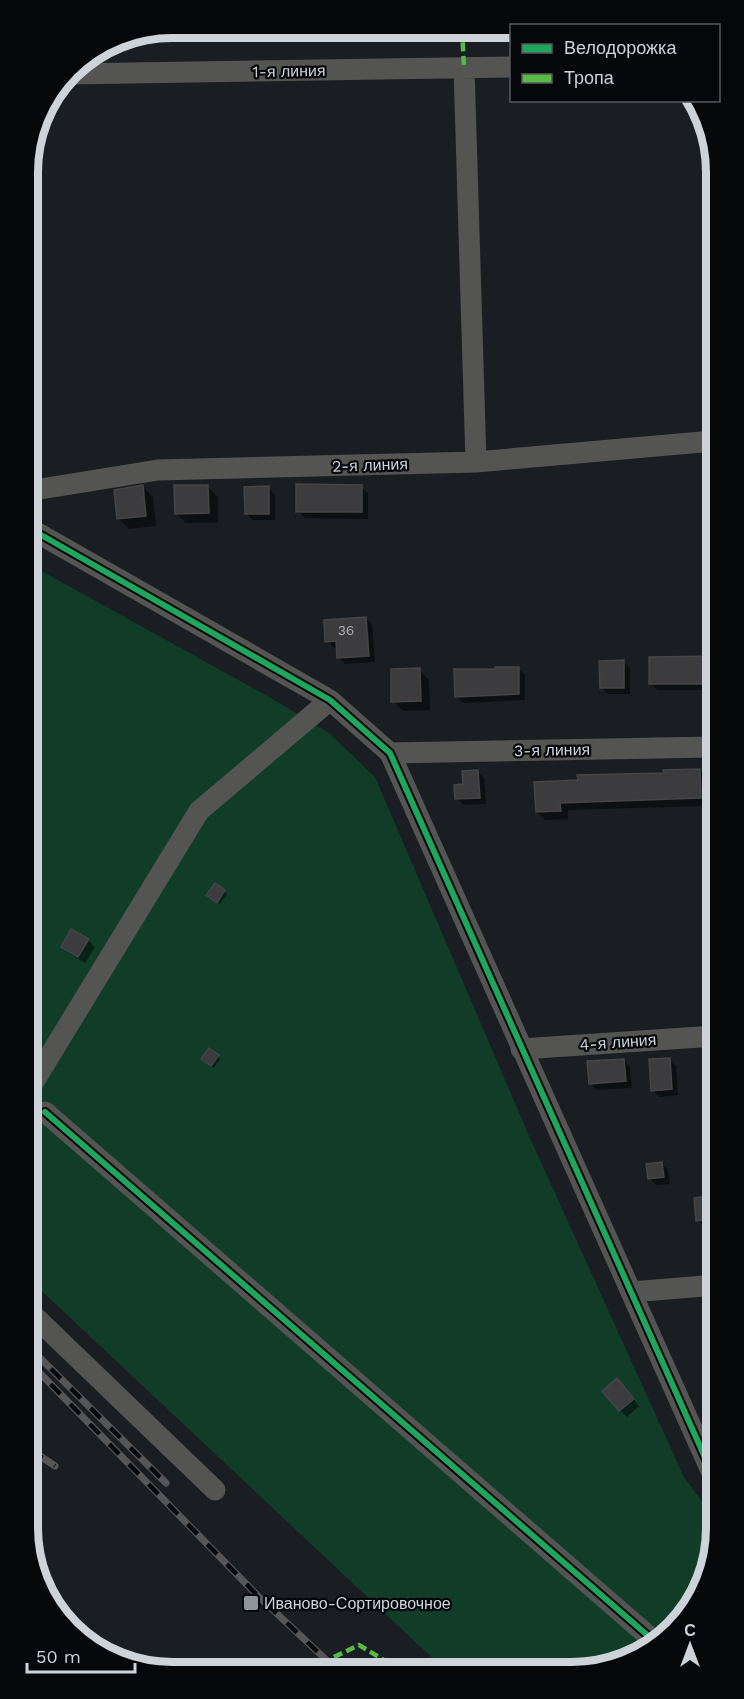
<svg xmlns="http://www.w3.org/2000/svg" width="744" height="1699" viewBox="0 0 744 1699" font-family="'Work Sans',sans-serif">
	<rect width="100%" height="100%" fill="#1a1e22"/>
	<path fill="#103c28" d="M29,564L271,698L329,733L375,777L530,1138L684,1477L717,1522V1537L706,1583L681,1623L610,1667L443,1668L31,1281Z"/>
	<path fill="#0007" d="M143,487L153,497L156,526L129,529L119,519Z
		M208,487L218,497V523H186L176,513Z
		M361,487L368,493V519L305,518L298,511Z
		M268,488L275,495V520H253L246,514Z
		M366,618L372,625L375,662L345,664L338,657V648H334L327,641Z
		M714,658V690H658L651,684Z
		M623,662L630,668V694H608L601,687Z
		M518,668L525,675V700L463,703L456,696Z
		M419,669L429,680L430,710L403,711L393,701Z
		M700,770L708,778V806L568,810V819L545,820L537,812L536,783L665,775Z
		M477,771L484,778L486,804L464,805L457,799L464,786Z
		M224,891L227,894L220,904L211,898Z
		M88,940L95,947L85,963L69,953L63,947Z
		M218,1057L220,1059L214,1068L206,1062Z
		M624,1060L630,1067L632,1088L597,1090L590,1083Z
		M669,1060L676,1066L678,1095L659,1097L653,1090Z
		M662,1164L668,1170L670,1184L656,1185L650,1179Z
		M716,1197V1226L704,1227L698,1220Z
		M623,1387L639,1406L627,1417L620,1410Z"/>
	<path fill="#3c3c3e" stroke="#454446" stroke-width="1.5" d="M296,484L362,485V512H296Z
		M143,485L146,516L117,519L114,490Z
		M174,485H208L209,513L175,514Z
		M269,486V514H245L244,487Z
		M366,617L369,656L337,658L336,641L325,642L324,620Z
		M714,656V684H649V657Z
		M624,660V688H600L599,661Z
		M495,667H519V694L455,697L454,669H495Z
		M420,668L421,701L391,702V669Z
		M700,769L701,798L560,803L561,811L536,812L534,782L578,780L577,775L664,773L663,770Z
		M478,770L480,798L455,799L454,785L463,784L462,771Z
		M215,883L225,890L217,903L206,895Z
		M71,929L89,939L78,957L61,947Z
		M209,1048L219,1055L211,1066L201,1059Z
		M670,1058L672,1089L651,1091L649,1059Z
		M624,1059L626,1081L589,1084L587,1061Z
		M662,1162L664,1177L648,1179L646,1164Z
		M716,1195V1219L696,1221L694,1198Z
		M617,1378L634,1399L619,1411L602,1391Z"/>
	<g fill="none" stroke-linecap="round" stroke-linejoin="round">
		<path stroke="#545453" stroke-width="21" d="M464,68L476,462
			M67,74L512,67
			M28,491L158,470L476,462L713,441
			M29,528L330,700L390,753L716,1482
			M390,753L714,747
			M521,1049L715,1036
			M30,1088L199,811L330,700
			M45,1112L653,1640
			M631,1292L716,1285
			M31,1313L215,1490"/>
		<defs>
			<path id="rail" d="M31,1349L166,1483
				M31,1364L258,1596L335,1668
				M31,1450L55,1466"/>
		</defs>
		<use href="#rail" stroke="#565658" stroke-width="7"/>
		<use href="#rail" stroke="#05070b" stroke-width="4.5" stroke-dasharray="14" stroke-linecap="butt"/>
		<path stroke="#58b947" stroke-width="4.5" stroke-dasharray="9 4.5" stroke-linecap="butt" d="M462,29L464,68
			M334,1657L359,1645L397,1668"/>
		<defs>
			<path id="cycleway" d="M29,528L330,700L390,753L716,1482
				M45,1112L653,1640"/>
		</defs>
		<use href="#cycleway" stroke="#05070b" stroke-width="10"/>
		<use href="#cycleway" stroke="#20a55d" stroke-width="6"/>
	</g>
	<rect fill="#8f9499" stroke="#05070b" stroke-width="2" x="243" y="1595" width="16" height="16" rx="3"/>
	<g text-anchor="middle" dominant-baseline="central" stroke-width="4.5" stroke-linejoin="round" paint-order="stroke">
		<g font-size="14" fill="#aaadb2">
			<text x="346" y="630">36</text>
		</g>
		<g font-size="16" fill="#ced3d9" stroke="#05070b">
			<text transform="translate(289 71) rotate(-1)">1-я линия</text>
			<text transform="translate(370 465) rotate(-2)">2-я линия</text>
			<text transform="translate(552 750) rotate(-1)">3-я линия</text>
			<text transform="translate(618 1042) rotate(-4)">4-я линия</text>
		</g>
		<g font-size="16" fill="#ced3d9" stroke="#05070b" text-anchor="start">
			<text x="264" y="1603">Иваново-Сортировочное</text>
		</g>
	</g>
	<path d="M0 0H744V1699H0ZM172 38H572A134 134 0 0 1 706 172V1528A134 134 0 0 1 572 1662H172A134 134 0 0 1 38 1528V172A134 134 0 0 1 172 38Z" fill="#05070b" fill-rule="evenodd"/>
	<path fill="none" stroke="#ced3d9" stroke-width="8" d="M172 38H572A134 134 0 0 1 706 172V1528A134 134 0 0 1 572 1662H172A134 134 0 0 1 38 1528V172A134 134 0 0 1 172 38Z"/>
	<rect x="510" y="24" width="210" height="78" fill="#05070b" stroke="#55595d" stroke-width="1.5"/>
	<rect x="522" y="44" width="30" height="9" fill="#20a55d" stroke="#55595d" stroke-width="1.5"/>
	<text x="564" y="54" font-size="18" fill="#ced3d9">Велодорожка</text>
	<rect x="522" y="74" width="30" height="9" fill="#58b947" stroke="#55595d" stroke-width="1.5"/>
	<text x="564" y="84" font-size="18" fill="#ced3d9">Тропа</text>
	<g transform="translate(690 1645)" stroke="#05070b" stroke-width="4.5" paint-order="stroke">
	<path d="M0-4.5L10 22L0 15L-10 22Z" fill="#ced3d9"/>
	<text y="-9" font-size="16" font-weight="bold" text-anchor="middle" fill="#ced3d9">С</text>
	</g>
	<path d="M27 1663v9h108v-9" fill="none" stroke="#ced3d9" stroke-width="3"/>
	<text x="36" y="1663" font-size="18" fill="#ced3d9" stroke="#05070b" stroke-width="4.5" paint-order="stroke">50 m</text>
</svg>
